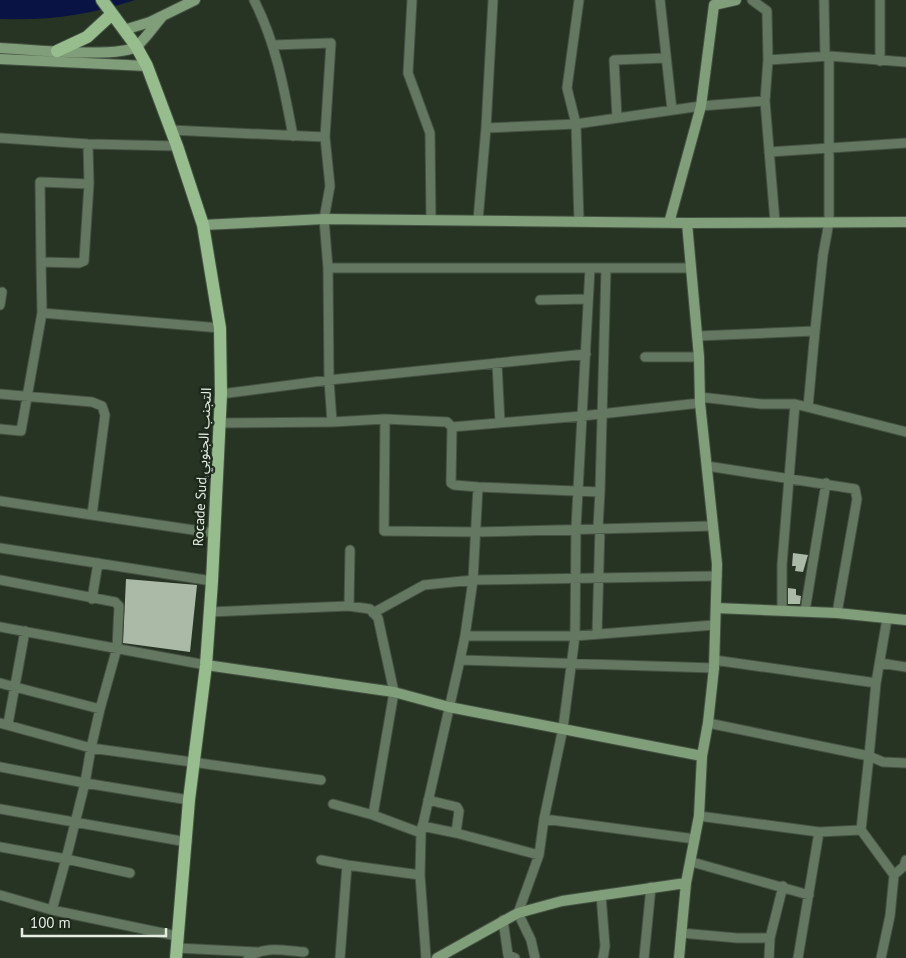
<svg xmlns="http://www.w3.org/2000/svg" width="906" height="958" viewBox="0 0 906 958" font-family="'PT Sans','Noto Sans Arabic',sans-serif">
	<rect width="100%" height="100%" fill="#273424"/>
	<path fill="#091444" d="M0,0H135C90,15 47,21 0,19Z"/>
	<path fill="#aabaa6" d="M793,553L808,555L803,572L795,571L796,566H792Z
		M126,579L197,585L190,652L123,643Z
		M788,588L796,589V595L801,596L800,604H788Z"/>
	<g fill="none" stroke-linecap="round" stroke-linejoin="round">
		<defs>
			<path id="street" d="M254,0C276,43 284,88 293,136
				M412,0L408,73L430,133L431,220
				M579,0L567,88L576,124L579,221
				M660,0L672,110
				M752,0L767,11L768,60L765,101
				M824,0L825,56
				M880,0V61
				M273,45L331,43L325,137
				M829,56L906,62
				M768,60L829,56V222L823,255L815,331
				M617,118L614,60L666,58
				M486,128L493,0
				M170,130L325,137L330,186L324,219L328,268H690
				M0,138L88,144L177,146
				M88,144L89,184L84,261L79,263L41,262L40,182L89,184
				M769,152L906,143
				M478,220L486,128L576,124L701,106L765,101L775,222
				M540,300L588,299
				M0,305L2,292
				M42,313L220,328
				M697,336L815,331L808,407
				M645,357H699
				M497,363L500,423
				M0,394L92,402L102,406L105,415L92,515L0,501
				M221,394L329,380L328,268
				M700,397L761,404H795L906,432
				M385,419L384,531L476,532L713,526
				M332,422L385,419L447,422L452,427L582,416L590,268
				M220,423L332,422L329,380L586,354
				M452,427L451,483L454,485L478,487L473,580L465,636
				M0,429L21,431L42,313L41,262
				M707,466L855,489L857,499L837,613
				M478,487L600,492L598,527
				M600,492L606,269
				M92,515L214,533
				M0,548L212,581
				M0,580L115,602L119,606L117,648L100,709L0,683
				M92,599L98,563
				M349,606L350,550
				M782,610V565L795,404
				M805,611L826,483
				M210,612L349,606L370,609L378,618L394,692L373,815L421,833L420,875L426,958
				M373,613L424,585L473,580L717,576
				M0,627L206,665
				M597,634L600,527
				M460,660L465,636H575L714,625
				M714,660L876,683
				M880,663L906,667
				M0,723L91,748L100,709
				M708,723L869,756L876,683L887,619
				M8,724L25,631
				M0,767L85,783L91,748L321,780
				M428,800L457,807L459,811L456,833
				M333,804L373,815
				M0,809L187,842
				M699,816L819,832L861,830L869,756L883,762L906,763
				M422,826L456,833L539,855
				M861,830L894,875L890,916L881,958
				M421,833L460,660L714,668
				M695,839L544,819L563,728L575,636L576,528L582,416L700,403
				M0,847L66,859L85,783L189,800
				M321,860L347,865
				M692,862L809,895
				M894,875L904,866L906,860
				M0,895L52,910L177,936
				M601,895L605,946L603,958
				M52,910L66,859L130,873
				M503,920L508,955L515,958
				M681,933L737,938H770
				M177,948L257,952
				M248,958C263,945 286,951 304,952
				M340,958L347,865L420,875
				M535,958L531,940L518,913L539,855L544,819
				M644,958L651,887
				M769,958L770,938L783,886
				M798,958L819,832"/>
			<path id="secondary" d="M124,30L150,22L195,0
				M0,48C24,49 121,59 137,46C146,38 154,26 162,17
				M0,59L147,66
				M669,223L701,106L714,5L736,0
				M687,223L906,222
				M203,225L324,219L687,223L699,357L700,403L717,564L714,668L708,723L702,756L699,816L686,883L679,958
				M716,608L837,613L906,620
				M206,665L394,692L449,707L702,756
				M437,958L518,913L562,901L686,883"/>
			<path id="primary" d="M102,0L136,46L147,66L177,146L203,225L220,328L221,394L212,581L206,665L189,800L176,958
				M57,51L87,37L112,14"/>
		</defs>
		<use href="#street" stroke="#455243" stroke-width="11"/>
		<use href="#secondary" stroke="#455243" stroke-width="12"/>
		<use href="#primary" stroke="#455243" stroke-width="14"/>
		<use href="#street" stroke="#647760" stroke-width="9"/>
		<use href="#secondary" stroke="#819e7a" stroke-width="10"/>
		<use href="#primary" stroke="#97bd8e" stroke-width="12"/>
	</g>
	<g text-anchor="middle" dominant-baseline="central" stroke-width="5" stroke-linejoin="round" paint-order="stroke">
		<g font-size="14" fill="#e5ede3" stroke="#1d2a1b">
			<text transform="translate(202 467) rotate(-87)">Rocade Sud,التجنب الجنوبي</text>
		</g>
	</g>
	<path d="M22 928v8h144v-8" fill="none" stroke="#e5ede3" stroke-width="2.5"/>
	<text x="30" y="928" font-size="15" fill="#e5ede3" stroke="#1d2a1b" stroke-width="4" paint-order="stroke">100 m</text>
</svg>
